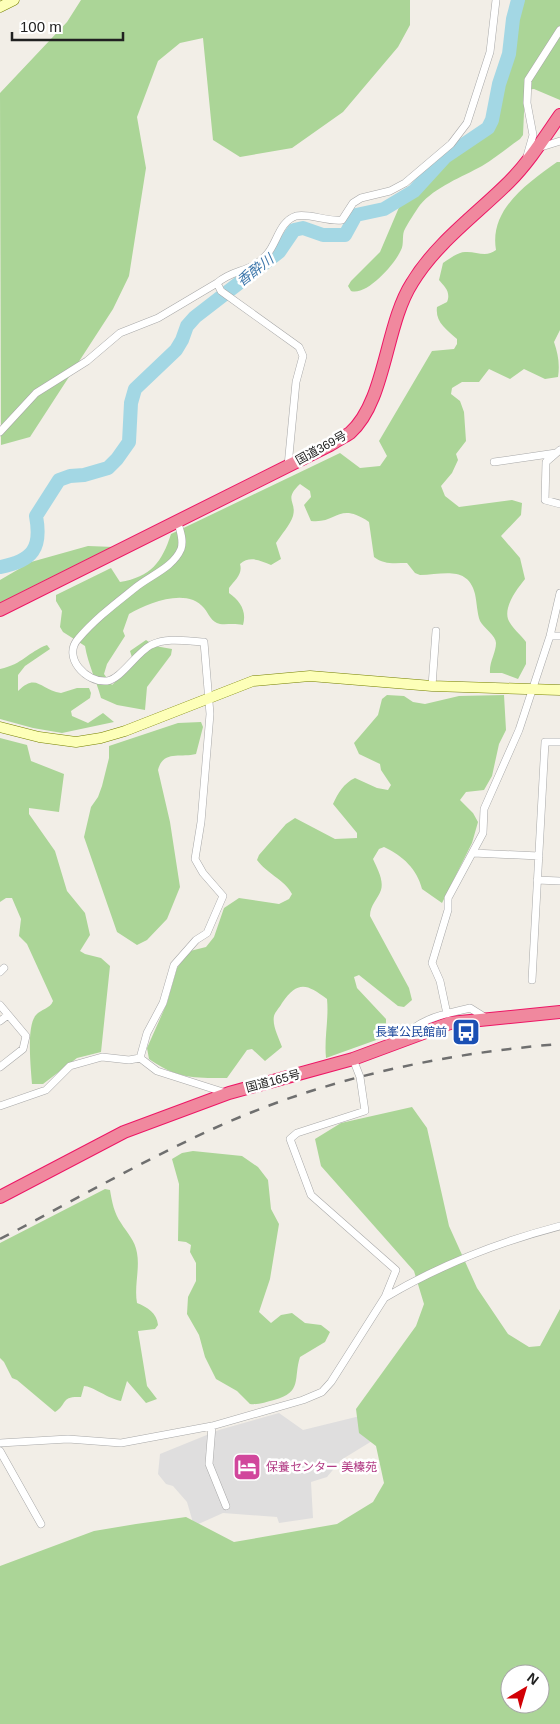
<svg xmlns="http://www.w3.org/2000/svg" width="560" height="1724" viewBox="0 0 560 1724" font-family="Arial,'Noto Sans JP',sans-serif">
	<rect width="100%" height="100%" fill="#f2eee7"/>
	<path fill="#dfdede" d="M279,1413L303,1430L360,1416L372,1441L341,1460L327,1477L311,1482L313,1518L279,1523L277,1517L223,1513L194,1526L187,1502L173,1486L166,1484L158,1474L160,1454L219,1430Z"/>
	<path fill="#abd597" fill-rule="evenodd" d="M81,0H410V25L398,47L343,112L292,148L240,157L213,140L203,38L180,43L158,61L137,117L146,168L129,276L113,309L30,437L1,445L0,93L67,22Z
		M522,0H560V100L534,89L525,90L523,135L520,139C507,148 495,158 482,166C462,177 435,187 420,205C415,212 408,223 404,231C402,237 404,245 401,250C395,264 367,296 351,291L348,286L351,281L380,252L400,205L450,158L494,128L497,123Z
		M557,162H560V330L554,342C558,353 560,365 558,377L545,379L524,369L510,379L489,369L479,382H462L452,388L451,394L460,401L464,412L466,441L456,454L458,460L452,473L441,486L445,496L459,507L512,500L522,503L521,515L501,536L520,558L525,579C517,589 504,606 508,619C511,627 521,635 526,642V664L518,679L502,673H490C489,662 496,653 496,643C496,636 484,628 480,621C477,613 477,603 475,594C468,565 442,575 420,575L415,573L407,563C395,563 384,565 374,557L369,522C338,501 338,524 311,521L304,505L311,497L310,491L300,484C283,500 297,501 293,516C290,525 281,535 276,543L281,559L271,565C261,561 250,555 240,564C243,574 235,580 229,588V593C240,601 247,611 243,625C233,623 226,625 220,624C211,622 209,614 204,608C187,587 148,603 129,614L123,631L125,636L107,664L104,674L112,685L134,664L130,651L146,640L155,646L172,649L171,655L147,687L145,710L117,705L101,698C96,680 88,664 85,646L63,632L60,627L62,611L56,601V595L111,568L120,582C151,577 162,562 171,534L340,453L360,468L380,466L387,456L379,441L432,351L454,349L457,344V339C446,329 435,322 437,307L447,302C451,292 445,287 439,280L443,263C449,259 458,252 465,252C476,251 486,258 496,250C489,209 528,183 557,162Z
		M88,546L114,547L0,603V580L31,562Z
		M47,645L50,649L25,666L18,675V691C37,672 40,690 61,693L77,688H89L91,693L90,698L71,711L72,716L88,723L103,713L114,722L62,733L33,728L0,719V669C23,664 28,652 47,645Z
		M387,695L404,696L413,702L425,704L459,696L504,695L506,730L499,744L492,776L484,790L466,792L460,800L473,813L478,822L472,843L442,903L422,889C417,869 403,856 384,847L379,849L373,859C377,868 384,880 381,890C378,899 370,905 370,916L409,988L412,1000L404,1007L398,1006L359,975L354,977L357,988L386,1019V1030L379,1039L326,1058C324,1038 329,1019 327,999C307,984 298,980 282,1003C280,1007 275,1012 274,1016C272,1026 279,1038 282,1047L265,1061L252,1049L247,1050L227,1078C193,1078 178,1079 149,1059L147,1048L167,1003L177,968L190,951L206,947L214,937L224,908L239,898L279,904L289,899L292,894C285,880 266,873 257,860L259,855L286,824L295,818L335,839L357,838V833L333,804C338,793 344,783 355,778L377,788L388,790L391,785L381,770L380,764L359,754L354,743L378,715L382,699Z
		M201,722L203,727L196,754C180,758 163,750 158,770L170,822L180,887L167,919L147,940L137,945L117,932L84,837L91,807L98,797L102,786L109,758V746L178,723Z
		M0,738L27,745L31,761L64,774L59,812L29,808V814L55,851L67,891L85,913L90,935L80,951L85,954L101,958L110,966L101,1052L77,1058L43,1084H32C31,1069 26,1026 36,1015C41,1009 50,1009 53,1001L27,944L19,936L21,919L12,898H6L0,902Z
		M412,1107L427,1128L449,1226L477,1288L508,1334L529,1347L540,1346L560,1309V1724H0V1566L94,1531L136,1524L186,1517L234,1542L337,1524L373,1502L384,1483L376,1446L359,1433L356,1409L416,1326L424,1304L414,1271L321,1166L315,1139L341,1123ZM510,1674H540V1704H510Z
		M193,1151L242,1156L258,1167L268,1180L271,1209L279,1224L270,1279L259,1312L271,1323L281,1315L292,1313L305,1323L321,1325L330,1332L325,1342L300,1357C293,1379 303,1392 274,1400C266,1402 258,1405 250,1404L237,1391L216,1379L205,1357L199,1335L187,1314L188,1297L196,1281V1263L190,1252L191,1245L186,1242L178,1241L179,1184L172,1159L182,1153Z
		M105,1189L110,1190C112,1202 114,1213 121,1223C127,1233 135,1240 137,1253C140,1269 134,1286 137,1303C147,1307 157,1313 158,1325L155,1329L138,1331L147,1386L157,1399L146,1403L127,1381L121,1401C109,1399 92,1386 84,1386L81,1397C60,1396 68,1404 55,1412L17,1380L12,1378L4,1362L0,1358V1243Z"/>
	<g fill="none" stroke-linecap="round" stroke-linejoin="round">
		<path stroke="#a3d7e4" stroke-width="14" d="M0,567C33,561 42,548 36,516L59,480L70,476L84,475L108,468L117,459L129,442L131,403L135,389L176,350L182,340L187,326L195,317L279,252L294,230L303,228L323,235H345L356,215L384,209L414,191L445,157L488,128L492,120L499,84L509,54L513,19L518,0"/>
		<defs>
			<path id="street" d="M538,148L560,141
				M527,156L533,135L527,103L528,80L560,30
				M0,432L36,393L87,361L120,333L158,318L217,283
				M560,450L546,462L545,500L560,504
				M494,462L556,453
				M288,466L296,382L303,356L299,347L221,291L217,283C236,267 251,274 268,253C277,242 280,221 296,216C310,213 327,222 342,220L353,203L361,198L390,191L405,183L451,144L467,123L490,52L496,0
				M550,636H560
				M432,686L436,631
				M473,853L539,856
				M537,880L560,881
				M0,972L4,968
				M532,980L545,742H560
				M0,1005L26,1036L23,1049L0,1067
				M447,1014L440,981L432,963L448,910V898L483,833L484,809L519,730L550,636L560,593
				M0,1021L8,1015
				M403,1039C418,1018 446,1014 470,1008L486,1018
				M140,1058L147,1033L163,1003L174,965L196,940L207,933L223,896L203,873L195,859L201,822L210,714L204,642C186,641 167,637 151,645C136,653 121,679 107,681C86,683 62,657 78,639C95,619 115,604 135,588C149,576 173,568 181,549C184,540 180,531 178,523
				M0,1106L46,1090L70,1066L102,1057L129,1060L140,1058L157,1071L226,1093
				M386,1297C440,1265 499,1242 560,1226
				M212,1426L209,1464L226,1506
				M0,1443L68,1439L121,1443L212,1426L303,1400L322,1392L331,1382L385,1297L396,1270L311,1195L290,1139L297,1133L365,1111L360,1077L353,1059
				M0,1451L41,1524"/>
			<path id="secondary" d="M0,7L14,0
				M0,727L39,737L76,742L101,738L125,731L253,681L310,676L432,686L560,690"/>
			<path id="highway" d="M0,610L330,445C336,441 344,437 350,433C386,401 385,325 412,283C436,243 477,214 509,182C529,162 544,138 560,115
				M0,1197L124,1132L229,1093L353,1059L450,1023L560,1012"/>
		</defs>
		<use href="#street" stroke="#a8a8a8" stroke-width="8"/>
		<use href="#secondary" stroke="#758000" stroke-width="11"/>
		<use href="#highway" stroke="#ed1665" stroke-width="14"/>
		<use href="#street" stroke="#fff" stroke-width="7"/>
		<use href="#secondary" stroke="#fdffb8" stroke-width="10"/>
		<use href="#highway" stroke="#f0889e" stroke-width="12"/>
		<path stroke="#6f6f6f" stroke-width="2.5" stroke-dasharray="10 10" stroke-linecap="butt" d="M0,1239C75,1200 149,1157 226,1123C331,1077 446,1053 560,1044"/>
	</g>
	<defs>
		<symbol id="bus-square" viewBox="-11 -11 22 22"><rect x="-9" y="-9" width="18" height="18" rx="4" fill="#1a4fb4" stroke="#fff"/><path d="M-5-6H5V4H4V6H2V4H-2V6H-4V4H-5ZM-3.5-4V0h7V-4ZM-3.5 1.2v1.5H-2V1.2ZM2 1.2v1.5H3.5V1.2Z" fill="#fff"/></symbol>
		<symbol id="hotel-square" viewBox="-11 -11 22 22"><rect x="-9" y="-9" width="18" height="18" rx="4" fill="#d1479c" stroke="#fff"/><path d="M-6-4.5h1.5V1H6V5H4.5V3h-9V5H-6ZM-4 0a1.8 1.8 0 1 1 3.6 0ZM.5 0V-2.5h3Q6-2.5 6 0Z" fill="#fff"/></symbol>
	</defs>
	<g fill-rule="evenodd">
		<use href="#bus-square" x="450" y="1016" width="32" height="32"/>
		<use href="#hotel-square" x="231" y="1451" width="32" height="32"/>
	</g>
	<g text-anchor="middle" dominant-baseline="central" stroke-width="5" stroke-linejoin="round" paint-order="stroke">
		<g font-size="12" fill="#212121" stroke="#fff">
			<text transform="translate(321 448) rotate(-29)">国道369号</text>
			<text transform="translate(273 1081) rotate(-15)">国道165号</text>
		</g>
		<g font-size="12" fill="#164399" stroke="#fff" text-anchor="end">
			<text x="447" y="1032">長峯公民館前</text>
		</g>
		<g font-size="12" fill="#b23c85" stroke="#fff" text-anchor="start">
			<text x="266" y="1467">保養センター 美榛苑</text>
		</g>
		<g font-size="14" font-style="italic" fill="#3d77ab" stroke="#fff">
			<text transform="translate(255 270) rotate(-38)">香酔川</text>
		</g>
	</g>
	<g transform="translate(525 1689) rotate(38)"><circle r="24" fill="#ffffff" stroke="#a6a6a6"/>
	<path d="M0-4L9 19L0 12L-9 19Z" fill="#d20005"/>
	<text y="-8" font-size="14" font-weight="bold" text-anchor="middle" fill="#212121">N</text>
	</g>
	<path d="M12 32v8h111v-8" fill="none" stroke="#212121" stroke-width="2.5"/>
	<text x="20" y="32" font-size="15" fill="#212121" stroke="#ffffff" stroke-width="4" paint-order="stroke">100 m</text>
</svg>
